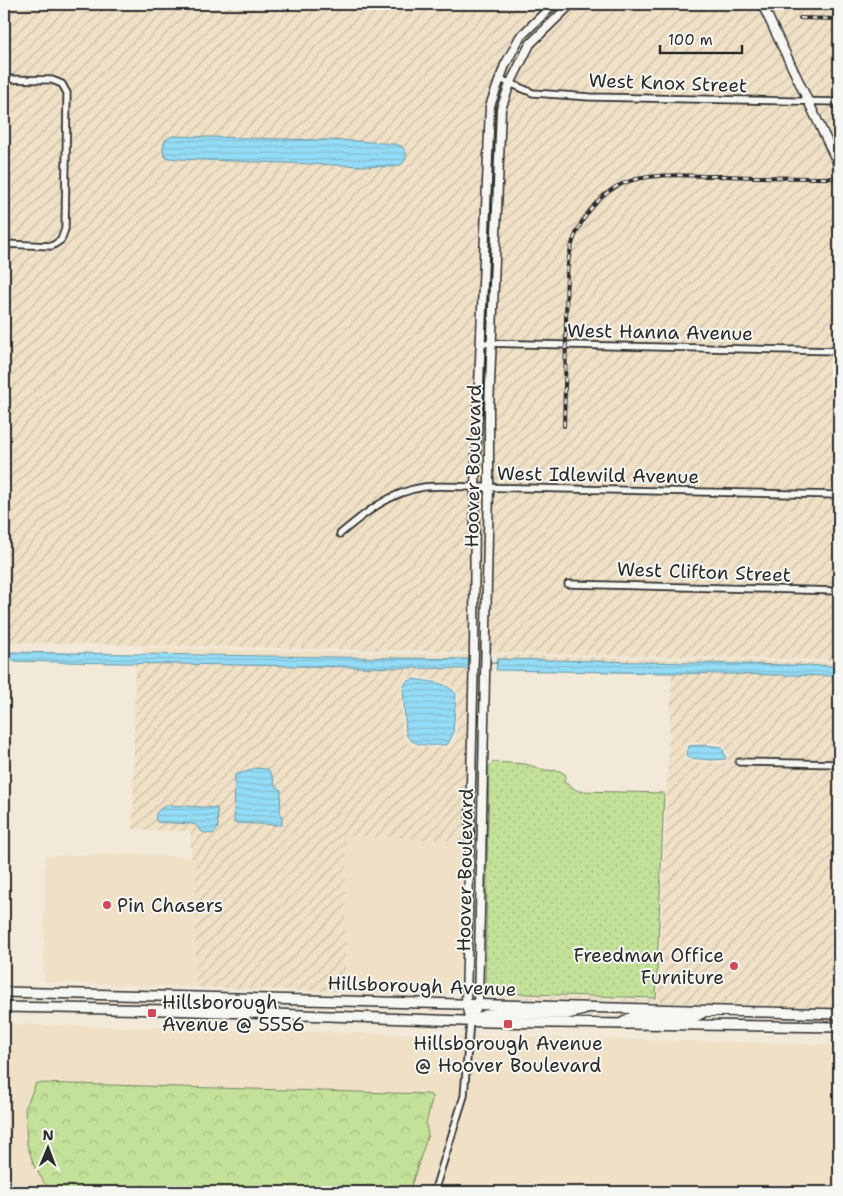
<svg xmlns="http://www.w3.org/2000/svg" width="843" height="1196" viewBox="0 0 843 1196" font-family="'Shantell Sans',sans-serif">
	<defs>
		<pattern id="industrial-furrows" width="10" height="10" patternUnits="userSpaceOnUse" patternTransform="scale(1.25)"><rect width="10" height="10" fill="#efe0c6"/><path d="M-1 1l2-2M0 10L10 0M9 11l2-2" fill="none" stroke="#cdc0aa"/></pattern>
		<pattern id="grass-dots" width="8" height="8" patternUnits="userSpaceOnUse" patternTransform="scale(1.25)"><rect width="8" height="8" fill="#c3e199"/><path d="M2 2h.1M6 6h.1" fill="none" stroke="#a8c184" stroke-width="1.8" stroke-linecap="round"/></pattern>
		<pattern id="forest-crowns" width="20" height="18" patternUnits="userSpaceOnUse" patternTransform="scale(1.25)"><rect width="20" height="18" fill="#c3e199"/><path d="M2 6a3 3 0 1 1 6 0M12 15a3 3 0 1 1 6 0" fill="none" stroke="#a8c184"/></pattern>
		<pattern id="water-rules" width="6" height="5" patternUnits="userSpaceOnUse" patternTransform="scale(1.25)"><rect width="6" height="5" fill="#94dcf5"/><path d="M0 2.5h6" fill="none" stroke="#80bdd2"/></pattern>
	</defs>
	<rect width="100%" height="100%" fill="#f2e9d8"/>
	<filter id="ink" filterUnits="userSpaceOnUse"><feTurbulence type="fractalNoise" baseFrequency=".02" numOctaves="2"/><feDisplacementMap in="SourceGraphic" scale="10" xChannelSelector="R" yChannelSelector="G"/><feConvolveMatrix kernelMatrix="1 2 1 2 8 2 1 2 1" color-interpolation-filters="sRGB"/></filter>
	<g filter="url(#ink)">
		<path fill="#efe0c6" d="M143,648L469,655V659L143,653Z
			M346,836L464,841L459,988L447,995L345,992Z
			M134,854L196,858L195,987L44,982L45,856Z
			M4,1024L839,1045V1192H4Z"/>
		<path fill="url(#industrial-furrows)" fill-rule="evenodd" d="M4,4H839V660L4,642Z
			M497,655L839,663V666L497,659Z
			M135,663L469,669L464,841L346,836L345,992L195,987L196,858H191V831L133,829ZM414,676L445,682L453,687L458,692L455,745L444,748L416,747L407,741L403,734L401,689L404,680Z
			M672,673L839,676V761L736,759V765L839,767V1008L493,997L491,995L658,1000ZM692,742L721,743L725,747L728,760L726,762L712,763L692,762L687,760L684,756L685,746Z"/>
		<path fill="url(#grass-dots)" stroke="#778662" d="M493,762L525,764L545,770L560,771L566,775L564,782L578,791L664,793L656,998L493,993L485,987L489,766Z"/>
		<path fill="url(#forest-crowns)" stroke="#778662" d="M36,1083L428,1094L432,1096V1099L426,1124L428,1135L409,1192H50L34,1166L27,1144L25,1109Z"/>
		<path fill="url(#water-rules)" stroke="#6a95a4" d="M172,136L358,141L394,144L401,146L406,152V159L401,165L391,167L179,159L169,158L164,156L163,148L165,140Z
			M4,652L469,659V669L4,661Z
			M497,659L839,666V676L496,670Z
			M414,679C429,682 446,681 456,694L453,734L448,744L444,745C431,745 413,748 406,734L403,689L406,682Z
			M704,745L722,747L726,759L712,760L688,758L687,752L689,746Z
			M254,768L268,769L273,778L275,786L281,790L280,812L282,816V825L234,823L235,775L249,771Z
			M170,805L217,808L218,828L213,834C204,833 201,833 196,825L192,824L157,822C152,812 161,807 170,805Z"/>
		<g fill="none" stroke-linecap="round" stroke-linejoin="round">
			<path stroke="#6a95a4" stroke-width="2" d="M487,662L497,663"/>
			<defs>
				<path id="street" d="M4,79L52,80L62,84L67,93L65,229L61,240L52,246L4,244
					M500,79L533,93L590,97L839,102
					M480,343L839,351
					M340,534C365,513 390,492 424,487C440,485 458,487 475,487L839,495
					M568,584L839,591
					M739,762L839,764
					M434,1192L464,1096L470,1021"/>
				<path id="secondary" d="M762,4L839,166
					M470,1021L478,1005L489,488V409L501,109L510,84L530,44L571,4
					M470,1021L466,1005L474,650L475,487L490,106L505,65L520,37L554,4"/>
				<path id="primary" d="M4,992L839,1014
					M186,1005C205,1005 240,1011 254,1000
					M4,1007L167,1010L489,1022L839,1027
					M474,1019L492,1013L567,1014L584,1010
					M622,1023C626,1021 631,1016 636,1016C655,1012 691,1025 705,1011"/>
			</defs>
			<use href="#street" stroke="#2b2b2b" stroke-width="9"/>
			<use href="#secondary" stroke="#2b2b2b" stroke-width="11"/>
			<use href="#primary" stroke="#2b2b2b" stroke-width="12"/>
			<use href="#street" stroke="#f6f6f2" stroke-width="5.5"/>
			<use href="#secondary" stroke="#f6f6f2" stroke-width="8"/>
			<use href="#primary" stroke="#f6f6f2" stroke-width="9"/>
			<defs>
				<path id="rail" d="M800,18L839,19
					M564,426C565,390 566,353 566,317C567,296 565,273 570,252C576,224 597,194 624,183C653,172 688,176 718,176C758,177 799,178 839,178"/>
			</defs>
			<use href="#rail" stroke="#2b2b2b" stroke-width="4"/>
			<use href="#rail" stroke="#f6f6f2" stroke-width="2" stroke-dasharray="5.5" stroke-linecap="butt"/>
		</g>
	</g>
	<g fill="#d1495b" stroke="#f6f6f2" stroke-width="2">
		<circle cx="107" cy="905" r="5"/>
		<circle cx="734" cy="966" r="5"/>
		<rect x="147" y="1008" width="10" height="10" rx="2.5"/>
		<rect x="503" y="1019" width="10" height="10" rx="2.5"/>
	</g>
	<g text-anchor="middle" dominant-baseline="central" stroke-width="4" stroke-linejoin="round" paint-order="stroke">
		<g font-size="19" fill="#2b2b2b" stroke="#f6f6f2">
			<text transform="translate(668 83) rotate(2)">West Knox Street</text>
			<text transform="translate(660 332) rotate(1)">West Hanna Avenue</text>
			<text transform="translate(473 466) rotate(-89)">Hoover Boulevard</text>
			<text transform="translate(598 475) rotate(1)">West Idlewild Avenue</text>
			<text transform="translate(704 572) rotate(2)">West Clifton Street</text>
			<text transform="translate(465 870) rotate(-89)">Hoover Boulevard</text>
			<text transform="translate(422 986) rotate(2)">Hillsborough Avenue</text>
		</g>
		<g font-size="19" fill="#2b2b2b" stroke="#f6f6f2" text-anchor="start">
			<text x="117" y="905">Pin Chasers</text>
			<text x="724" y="955" text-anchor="end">Freedman Office<tspan x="724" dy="22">Furniture</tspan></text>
			<text x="162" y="1002">Hillsborough<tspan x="162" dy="22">Avenue @ 5556</tspan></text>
			<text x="508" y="1043" text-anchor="middle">Hillsborough Avenue<tspan x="508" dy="22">@ Hoover Boulevard</tspan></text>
		</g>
	</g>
	<rect width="843" height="1196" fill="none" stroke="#f6f6f2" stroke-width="20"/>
	<rect x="10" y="10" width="823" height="1176" fill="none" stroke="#2b2b2b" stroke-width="2" filter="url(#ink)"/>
	<g transform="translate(48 1148) rotate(1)" stroke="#f6f6f2" stroke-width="4" paint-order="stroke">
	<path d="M0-4L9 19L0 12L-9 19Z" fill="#2b2b2b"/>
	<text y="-8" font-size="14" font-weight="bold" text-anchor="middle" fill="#2b2b2b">N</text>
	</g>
	<path d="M660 45v8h82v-8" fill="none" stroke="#2b2b2b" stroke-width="2.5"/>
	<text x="668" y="45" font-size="15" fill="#2b2b2b" stroke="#f6f6f2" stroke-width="4" paint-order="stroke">100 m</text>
</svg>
